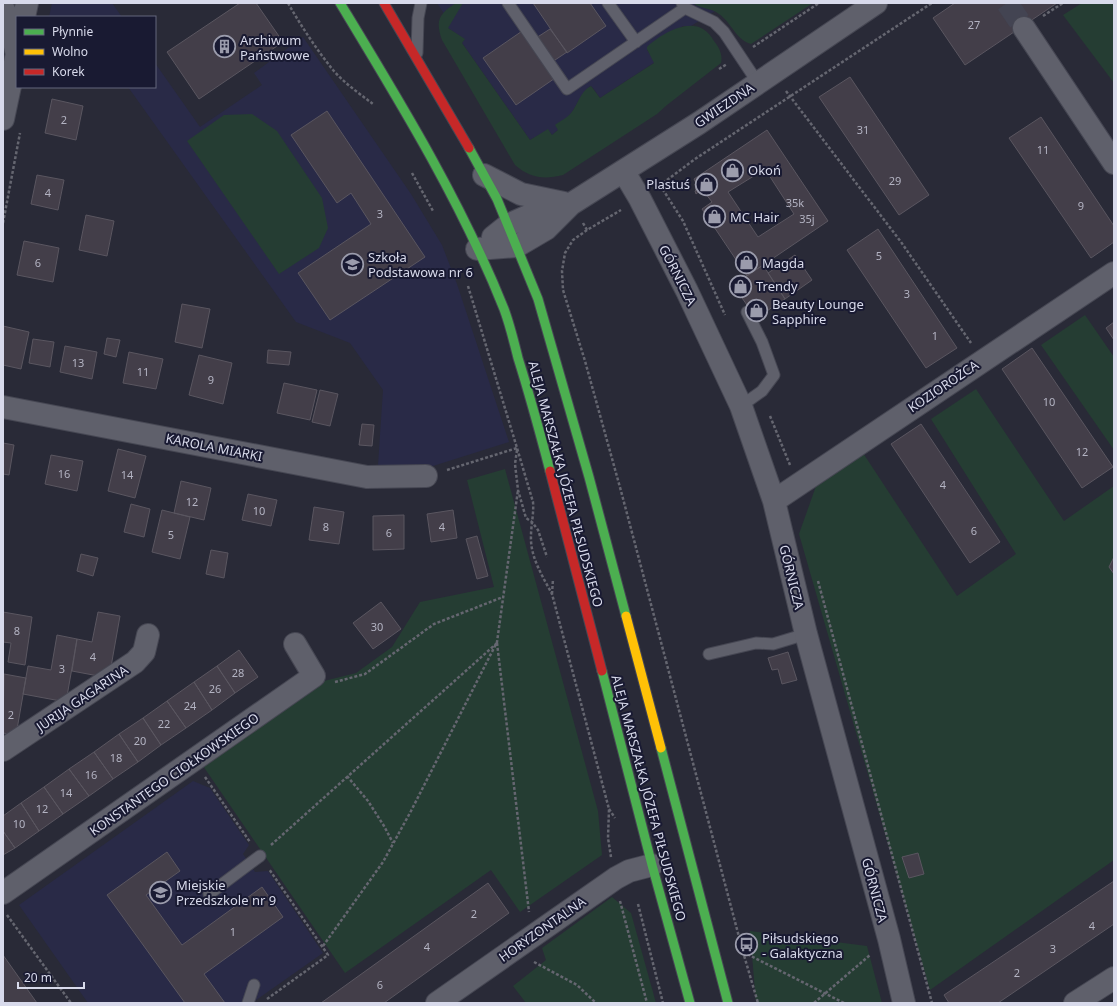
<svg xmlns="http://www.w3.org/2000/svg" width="1117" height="1006" viewBox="0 0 1117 1006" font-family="'Noto Sans',sans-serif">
	<rect width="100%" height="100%" fill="#292a37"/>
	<path fill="#292a47" d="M52,3H112L122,17H49Z
		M437,3H693L695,5L715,11L691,26H683L647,50L655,62L600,98L593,88L591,86L589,87L582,95L572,112L558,130L552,135L548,130L530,140L462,43L464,39L448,28L443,12Z
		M303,37L411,194L442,245L457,284L509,442L433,466L378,465L383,390L350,343L296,322L128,87H155V63L200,127L262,85L254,73Z
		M193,781L210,788L249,845L243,854L255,872L268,871L323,953L252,1003H88L19,905Z"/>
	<path fill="#253d33" d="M456,3H463L448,28L465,39L462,43L530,140L548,129L552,135L558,130L555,125C560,121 567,118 571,113C578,105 580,91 591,86L600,98L654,63L647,49V47C660,35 686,19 703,29C708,32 711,36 714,41C719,47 723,55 721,63L667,105L657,114L563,175C544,180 530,178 515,165L442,40C435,20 439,14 456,3Z
		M693,3H813L751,44C735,39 732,23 719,14C712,8 700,9 693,3Z
		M1082,3H1114V83L1063,15Z
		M252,114L277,131L322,198L328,228L319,248L279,274L187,141L224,115Z
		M1085,315L1114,357V450L1041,345Z
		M976,389L1064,521L1114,486V860L930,990L799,534L816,486L863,453L957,596L1016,554L931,419Z
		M505,469L598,811L602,855L520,912L491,870L345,973L201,763L316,683L356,673L392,647L420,602L494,587L467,480Z
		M612,897L631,913L656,1003H526L513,986L546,960L542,948Z
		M750,931L867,946L882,1003H756Z"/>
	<path fill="#433e49" stroke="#5a5660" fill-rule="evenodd" d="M240,3H256L283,42L199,99L167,52Z
		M533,3H590L606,26L567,53Z
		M955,3H1057L965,65L933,18Z
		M528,27L536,38L550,29L567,52L552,62L561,74L516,105L483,58Z
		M850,77L929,195L899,215L819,97Z
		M52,99L83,106L76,140L45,133Z
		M327,111L425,257L330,320L298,273L371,224L351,193L337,203L291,135Z
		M1041,117L1114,226V242L1091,258L1009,138Z
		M767,130L828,221L747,276L702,209L712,202L702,189L696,194L695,191L696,190L695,184L696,183L694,179ZM765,169L794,214L758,237L728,192Z
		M37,175L64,180L58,210L31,204Z
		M86,215L114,221L107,256L79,250Z
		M878,229L957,348L926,368L847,250Z
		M24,241L59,248L53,282L17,275Z
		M795,255L812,280L785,299L768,273Z
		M763,265L785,299L756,318L733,285Z
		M182,304L210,309L202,348L175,342Z
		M1114,322V340L1106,328Z
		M3,326L29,332L21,369L3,365Z
		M107,338L120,340L116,357L104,354Z
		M33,339L54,342L50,367L29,363Z
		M65,346L97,352L92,379L60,372Z
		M1032,348L1113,467L1082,488L1002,369Z
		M268,350L291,352L289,365L267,363Z
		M129,352L163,359L156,389L123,383Z
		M199,355L232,363L223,404L189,395Z
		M284,383L317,390L310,420L277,413Z
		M320,390L338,394L330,426L312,422Z
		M362,424L374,425L372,446L359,445Z
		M921,424L1000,542L970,563L891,444Z
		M3,443L14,445L9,475L3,474Z
		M118,449L146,456L135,498L108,491Z
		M51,455L83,461L77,491L45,484Z
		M181,481L211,488L204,520L174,513Z
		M248,494L277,500L271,526L242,520Z
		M131,504L150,509L144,537L124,532Z
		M314,507L344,512L339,544L309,540Z
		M162,510L190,517L180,559L152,552Z
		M453,510L457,538L431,542L427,514Z
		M404,515V549L373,550V516Z
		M477,536L488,576L477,579L466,539Z
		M211,550L228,553L224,578L206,574Z
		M81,554L98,558L93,576L77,571Z
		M1114,557V574L1109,567Z
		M381,602L401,629L373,649L353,623Z
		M3,612L32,617L25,665L8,662L11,643L3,642Z
		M98,612L120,616L109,678L72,671L77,639L92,642Z
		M57,635L77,639L66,702L23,694L28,666L51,670Z
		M239,650L258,677L235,693L217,666Z
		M788,652L797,680L782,684L778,669L772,670L768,658Z
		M217,666L235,693L212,710L194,682Z
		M4,674L26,678L16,735L3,733Z
		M194,682L212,710L186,728L167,701Z
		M167,701L186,728L161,745L143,718Z
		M143,718L161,745L138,762L119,734Z
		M119,734L138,762L113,779L94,752Z
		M94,752L113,779L89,796L69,769Z
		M69,769L89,796L63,814L44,787Z
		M44,787L63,814L39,831L21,803Z
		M21,803L39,831L15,848L3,831V816Z
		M3,831L15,848L3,855Z
		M167,852L180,871L146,895L182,945L262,887L283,917L204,974L225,1003H185L107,895Z
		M918,853L924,874L909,878L902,857Z
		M1114,881V924L998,1003H949L944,995Z
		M488,883L509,913L384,1003H321Z
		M3,955L37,1003H3Z"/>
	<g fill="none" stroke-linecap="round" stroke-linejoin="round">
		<path stroke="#434452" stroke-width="22" stroke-dasharray="22 11" stroke-linecap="butt" d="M1007,3L1024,28"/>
		<defs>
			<path id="lane" d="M508,3L567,89L685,8L682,3
				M608,3L636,42
				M685,8L714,22L724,32L758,83
				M417,53L418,18L421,3
				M741,406L762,391L774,375L762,342L747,312
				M709,654L756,643L773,644L806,634
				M209,894L260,856
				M248,1003L254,985"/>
			<path id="street" d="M3,8L10,24L17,55
				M24,17L27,3
				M1024,28L1114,163
				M3,119L17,53
				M624,172L640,199L687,291L741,406L774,501L806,634L889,939L904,1003
				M484,175L521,194L564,203
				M493,237L508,225L537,212L571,204
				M477,249L517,246L546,229L571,204L699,123L876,3
				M3,407L367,477L426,476
				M774,501L1114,273
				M3,750L135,662L144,652L148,635
				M3,893L314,676L295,644
				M437,1003L616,878L629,871L652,865
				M1075,1003L1114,978"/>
			<path id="fast" d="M340,3C400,102 461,201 504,309C510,325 514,342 518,358C530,396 540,433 550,471
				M469,148L497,199L538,299L589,477L626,616
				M602,671L652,865L690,1003
				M661,748L728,1003"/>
			<path id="slow" d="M626,616L661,748"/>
			<path id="jam" d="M384,3L469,148
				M550,471L602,671"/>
		</defs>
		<use href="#lane" stroke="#464753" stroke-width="13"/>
		<use href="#street" stroke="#464753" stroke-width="24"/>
		<use href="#fast" stroke="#464753" stroke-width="11"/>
		<use href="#slow" stroke="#464753" stroke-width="11"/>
		<use href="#jam" stroke="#464753" stroke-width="11"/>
		<path stroke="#656670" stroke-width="2.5" stroke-dasharray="3 2" stroke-linecap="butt" d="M288,3C301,26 317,50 333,70C344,83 360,94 373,104
			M1043,16L1063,3
			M753,47L819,3
			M719,69L727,64
			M786,91L901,242L971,343
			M412,173L433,211
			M660,185L683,221L725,315
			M659,186L695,159L932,3
			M3,223L20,133
			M583,223L587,230L621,210
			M587,230L573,240L565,253L562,271L563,290L585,361L621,491L743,952L758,1003
			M468,286L517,448L533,502C534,514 531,525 531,536C530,557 543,577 552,594L609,809L608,838L611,857
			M770,416L790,465
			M517,450L515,464L518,490L526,518L532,522L538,530L547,557
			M447,470L517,448
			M818,581L932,1003
			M552,594L553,579
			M497,643L529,912
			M335,682L365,674L434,624L503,597
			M347,776L368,801L384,826L393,843
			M205,777L250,842
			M609,809L615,818
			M271,845L497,643
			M620,901L647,1003
			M638,904L663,1003
			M7,915L71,1003
			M323,946L383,862L411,811L497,642L518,490
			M743,952L844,1003
			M534,962L577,985L596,1003
			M267,999L328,955L269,869
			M814,1003L870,955"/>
		<use href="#lane" stroke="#5f606b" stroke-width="11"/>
		<use href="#street" stroke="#5f606b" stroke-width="22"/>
		<use href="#fast" stroke="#4caf50" stroke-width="9"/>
		<use href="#slow" stroke="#ffc107" stroke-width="9"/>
		<use href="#jam" stroke="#c62828" stroke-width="9"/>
	</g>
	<defs>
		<symbol id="building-ring" viewBox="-11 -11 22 22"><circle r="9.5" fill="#191a32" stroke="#9b9cac" stroke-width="1.5"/><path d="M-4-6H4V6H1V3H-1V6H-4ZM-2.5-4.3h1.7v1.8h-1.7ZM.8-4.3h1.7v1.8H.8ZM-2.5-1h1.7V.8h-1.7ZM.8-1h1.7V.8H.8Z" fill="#9b9cac"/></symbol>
		<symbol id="shop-ring" viewBox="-11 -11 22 22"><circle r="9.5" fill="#191a32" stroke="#9b9cac" stroke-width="1.5"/><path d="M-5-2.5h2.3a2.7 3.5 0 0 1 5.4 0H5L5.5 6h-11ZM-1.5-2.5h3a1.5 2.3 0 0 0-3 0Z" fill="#9b9cac"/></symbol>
		<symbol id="school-ring" viewBox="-11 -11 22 22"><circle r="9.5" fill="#191a32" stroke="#9b9cac" stroke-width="1.5"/><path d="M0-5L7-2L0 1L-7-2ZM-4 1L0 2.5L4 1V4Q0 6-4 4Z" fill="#9b9cac"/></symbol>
		<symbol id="bus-ring" viewBox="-11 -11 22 22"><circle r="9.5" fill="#191a32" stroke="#9b9cac" stroke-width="1.5"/><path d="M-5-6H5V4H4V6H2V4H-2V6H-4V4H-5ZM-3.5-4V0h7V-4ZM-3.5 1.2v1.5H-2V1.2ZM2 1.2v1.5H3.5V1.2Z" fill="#9b9cac"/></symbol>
	</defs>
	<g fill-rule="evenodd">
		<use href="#building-ring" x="212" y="34" width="25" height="25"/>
		<use href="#shop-ring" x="720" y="158" width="25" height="25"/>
		<use href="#shop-ring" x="694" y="172" width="25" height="25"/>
		<use href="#shop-ring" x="702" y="204" width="25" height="25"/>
		<use href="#shop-ring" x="734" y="250" width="25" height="25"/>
		<use href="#school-ring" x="340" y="252" width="25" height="25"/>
		<use href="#shop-ring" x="728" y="274" width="25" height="25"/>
		<use href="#shop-ring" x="744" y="298" width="25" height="25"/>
		<use href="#school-ring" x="148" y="880" width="25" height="25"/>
		<use href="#bus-ring" x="734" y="932" width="25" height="25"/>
	</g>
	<g text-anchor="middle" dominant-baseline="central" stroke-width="4" stroke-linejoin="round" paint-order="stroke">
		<g font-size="11" fill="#b3b3c2">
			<text x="974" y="24">27</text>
			<text x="64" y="119">2</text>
			<text x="863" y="129">31</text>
			<text x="1043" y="149">11</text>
			<text x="895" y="180">29</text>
			<text x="48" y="192">4</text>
			<text x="795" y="202">35k</text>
			<text x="1081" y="205">9</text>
			<text x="380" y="213">3</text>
			<text x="807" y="218">35j</text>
			<text x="879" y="255">5</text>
			<text x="38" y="262">6</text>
			<text x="907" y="293">3</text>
			<text x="935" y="335">1</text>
			<text x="78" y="362">13</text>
			<text x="143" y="371">11</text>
			<text x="211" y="379">9</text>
			<text x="1049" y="401">10</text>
			<text x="1082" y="451">12</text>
			<text x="64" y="473">16</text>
			<text x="127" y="474">14</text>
			<text x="943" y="484">4</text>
			<text x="192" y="501">12</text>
			<text x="259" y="510">10</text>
			<text x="326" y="526">8</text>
			<text x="442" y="526">4</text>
			<text x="974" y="530">6</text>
			<text x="389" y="532">6</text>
			<text x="171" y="534">5</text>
			<text x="377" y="626">30</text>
			<text x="17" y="630">8</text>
			<text x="93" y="656">4</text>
			<text x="62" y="668">3</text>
			<text x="238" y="672">28</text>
			<text x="215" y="688">26</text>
			<text x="190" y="705">24</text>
			<text x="11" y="714">2</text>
			<text x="164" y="723">22</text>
			<text x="140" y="740">20</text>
			<text x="116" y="757">18</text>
			<text x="91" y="774">16</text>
			<text x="66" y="792">14</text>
			<text x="42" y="808">12</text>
			<text x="19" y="823">10</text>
			<text x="474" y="913">2</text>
			<text x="1092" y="925">4</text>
			<text x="233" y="931">1</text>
			<text x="427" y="946">4</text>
			<text x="1053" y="948">3</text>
			<text x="1017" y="972">2</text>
			<text x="380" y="984">6</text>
		</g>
		<g font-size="13" fill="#d8daeb" stroke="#191a32" text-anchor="start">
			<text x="240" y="40">Archiwum<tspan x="240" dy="15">Państwowe</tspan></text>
			<text x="748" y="170">Okoń</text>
			<text x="690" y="184" text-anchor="end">Plastuś</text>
			<text x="730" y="217">MC Hair</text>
			<text x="368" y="257">Szkoła<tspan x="368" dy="15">Podstawowa nr 6</tspan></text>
			<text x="762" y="263">Magda</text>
			<text x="756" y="286">Trendy</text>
			<text x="772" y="304">Beauty Lounge<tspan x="772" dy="15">Sapphire</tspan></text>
			<text x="176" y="885">Miejskie<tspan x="176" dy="15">Przedszkole nr 9</tspan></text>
			<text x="762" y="938">Piłsudskiego<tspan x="762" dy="15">- Galaktyczna</tspan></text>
		</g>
		<g font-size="13" fill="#d8daeb" stroke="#191a32">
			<text transform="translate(724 105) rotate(-34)">GWIEZDNA</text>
			<text transform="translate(678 275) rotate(63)">GÓRNICZA</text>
			<text transform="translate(943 386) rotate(-34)">KOZIOROŻCA</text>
			<text transform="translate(214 447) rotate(11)">KAROLA MIARKI</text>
			<text transform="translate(566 484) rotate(75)">ALEJA MARSZAŁKA JÓZEFA PIŁSUDSKIEGO</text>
			<text transform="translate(792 577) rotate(76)">GÓRNICZA</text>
			<text transform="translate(82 698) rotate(-34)">JURIJA GAGARINA</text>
			<text transform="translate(174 774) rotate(-35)">KONSTANTEGO CIOŁKOWSKIEGO</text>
			<text transform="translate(649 798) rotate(75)">ALEJA MARSZAŁKA JÓZEFA PIŁSUDSKIEGO</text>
			<text transform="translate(875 890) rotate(75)">GÓRNICZA</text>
			<text transform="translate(542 929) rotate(-35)">HORYZONTALNA</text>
		</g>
	</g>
	<rect width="1117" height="1006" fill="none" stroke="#d8daeb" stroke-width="8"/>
	<rect x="16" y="16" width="140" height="72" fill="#191a32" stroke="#65677c"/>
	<rect x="24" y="29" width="20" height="6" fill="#4caf50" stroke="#65677c"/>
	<text x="52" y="36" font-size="12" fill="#d8daeb">Płynnie</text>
	<rect x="24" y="49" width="20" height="6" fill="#ffc107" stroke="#65677c"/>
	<text x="52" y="56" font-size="12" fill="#d8daeb">Wolno</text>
	<rect x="24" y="69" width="20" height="6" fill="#c62828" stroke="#65677c"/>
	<text x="52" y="76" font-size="12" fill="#d8daeb">Korek</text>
	<path d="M18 982v6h66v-6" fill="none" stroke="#d8daeb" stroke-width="2"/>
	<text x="24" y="982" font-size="12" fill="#d8daeb" stroke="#191a32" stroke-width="3" paint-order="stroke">20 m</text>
</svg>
